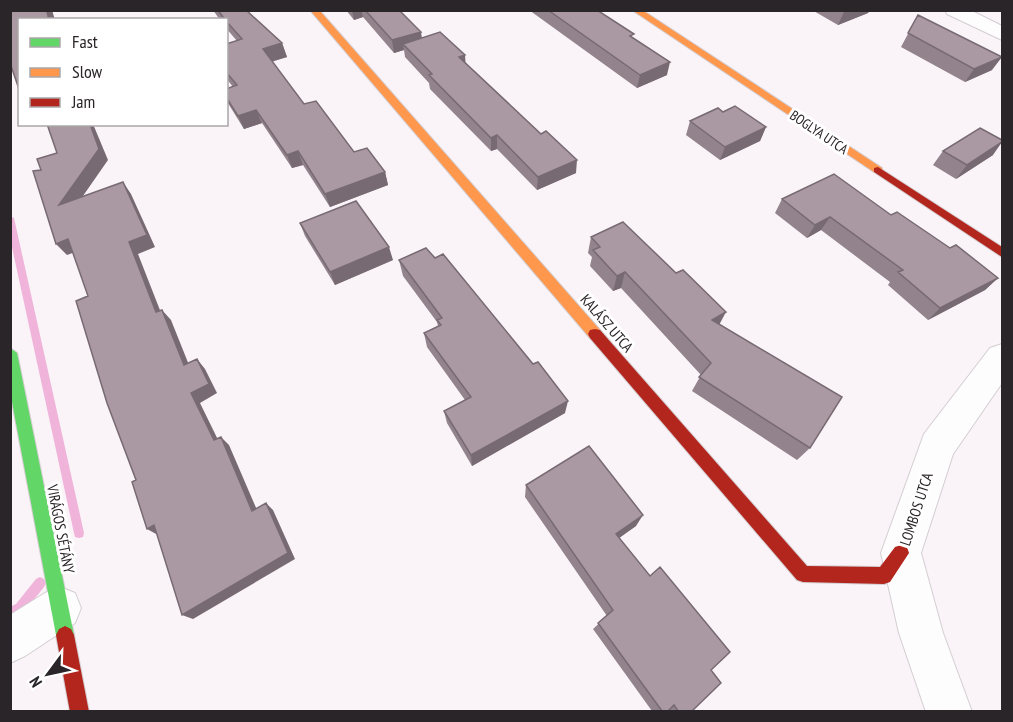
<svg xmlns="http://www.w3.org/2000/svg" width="1013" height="722" viewBox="0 0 1013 722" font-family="'PT Sans Narrow',sans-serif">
	<rect width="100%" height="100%" fill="#faf3f7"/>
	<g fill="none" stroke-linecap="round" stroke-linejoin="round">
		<path fill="#f0b3da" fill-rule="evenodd" d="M10,216L14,218L84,533L83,537L79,538L75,537L74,533L10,238Z
			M40,577L44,579L46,583L44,587L24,612L10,620V607L16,604L36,579Z"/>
		<defs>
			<path id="street" d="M945,10H970L1002,26V40L947,14Z
				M1002,344V383L953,454L921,553L943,633L972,712H926L899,633L881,553L924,434L990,348Z
				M60,587L75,593L81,608L75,623L25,656L10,663V615L45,593Z"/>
			<path id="fast" d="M10,348L17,353L74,635L71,641L65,644L59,641L56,635L10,391Z"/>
			<path id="slow" d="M310,10H319L600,330L602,334L600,338H590Z
				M632,10H642L882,168V172H874Z"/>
			<path id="jam" d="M878,167L1002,247V257L874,172V168Z
				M595,329L600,330L807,566L880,567L895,547L901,545L907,547L909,553L890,582L884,584L803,582L797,580L590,338L588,334L590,330Z
				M65,626L71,629L74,635L89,712H70L56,635L59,629Z"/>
		</defs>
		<use href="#street" stroke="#d3ced1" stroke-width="2"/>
		<use href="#fast" stroke="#d3ced1" stroke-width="2"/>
		<use href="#slow" stroke="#d3ced1" stroke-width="2"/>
		<use href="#jam" stroke="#d3ced1" stroke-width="2"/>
		<use href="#street" fill="#fefdfe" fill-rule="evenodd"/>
		<use href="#fast" fill="#63d668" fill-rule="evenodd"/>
		<use href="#slow" fill="#ff974d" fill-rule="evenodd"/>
		<use href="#jam" fill="#b3261e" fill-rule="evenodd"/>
	</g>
	<path fill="#92838c" d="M213,10H246L282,43L287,57L272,61L304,104L354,152L385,172L388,185L330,207L303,165L292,168L262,123L244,129L226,100V89L233,87L226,78V44L237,41L226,28V20H220Z
		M346,10H399L422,38L465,64L576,173L537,190L497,149L491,151L430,89L429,83L405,57L404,50L394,53L363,17L354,20Z
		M529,10H597L633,38L667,75L637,88Z
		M812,10H870L868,13L838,25Z
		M918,15L992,70L965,82L901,47Z
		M690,121L766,127L760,141L720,160L686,135Z
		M943,151L993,155L956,179L933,165Z
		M782,199L891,215L950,248L998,278L985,290L928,320L888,285L890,282L821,230L807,238L775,213Z
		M300,223L393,260L335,285L305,236Z
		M591,237L720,324L810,448L797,460L692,391L701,375L621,288L613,291L590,266L592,257L588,253Z
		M399,260L565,413L472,466L447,423L444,411L465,400L427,347L424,333L438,326L437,322L403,276Z
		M526,485L636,526L619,537L711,670L692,711H652L593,629L607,616L525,497Z"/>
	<path fill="#776a72" d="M49,10H52L55,20H49L47,12Z
		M352,10H361L363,17L354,20Z
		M847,10H870L868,13L838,25L844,12Z
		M421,32L423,45L403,44L404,50L394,53L392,40Z
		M282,43L287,57L268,63L263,49Z
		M465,55L466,69L459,57Z
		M1002,57L992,70L965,82L974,69Z
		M670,62L667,75L637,88L640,75Z
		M256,110L262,123L244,129L238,116Z
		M90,124H93L108,160L69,216L59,205Z
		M766,127L760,141L720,160L725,147Z
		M497,135V149L491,151V138Z
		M1002,142L993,155L956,179L967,165Z
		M298,151L303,165L292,168L287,155Z
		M577,160L576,173L537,190L538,177Z
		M385,172L388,185L330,207L325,194Z
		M123,182L131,194L155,247L138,254L165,323L156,312L129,242Z
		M830,217L821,230L807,238L815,225Z
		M68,239L78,251L67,255L56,244Z
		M389,247L393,260L335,285L330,272Z
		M625,272L621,288L613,291L617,276Z
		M998,278L985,290L928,320L940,308Z
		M162,310L171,320L193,375L184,365Z
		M726,312L718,327L712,320Z
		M197,359L205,369L217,393L200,403L222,448L214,440L191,393Z
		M568,401L565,413L472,466L471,455Z
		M221,437L229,445L260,517L252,511Z
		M266,503L273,510L295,559L193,619L182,615Z
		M643,515L636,526L611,544L616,534Z
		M154,525L158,535L147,529Z"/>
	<path fill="#aa98a3" stroke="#776a72" stroke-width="1.5" d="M10,10H49V11L47,12L49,20H20V92L10,63Z
		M218,10H246L282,43L263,49L304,104L316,101L354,152L367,148L385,172L325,194L298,151L287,155L256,110L238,116L226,97V89L237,85L226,72V44L242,39L226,21V20H225Z
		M365,10H399L421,32L392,40Z
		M548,10H597L634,34L630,36L670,62L640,75Z
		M918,15L1002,57L974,69L908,33Z
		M440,32L465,55L459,57L541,134L546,131L577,160L538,177L497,135L491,138L429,75L432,74L403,44Z
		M735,106L766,127L725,147L690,121L718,108L723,112Z
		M47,124H90L99,149L59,205L123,182L147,235L129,242L156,312L162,310L184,365L197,359L209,384L191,393L214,440L221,437L252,511L266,503L288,553L182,615L154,525L147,529L132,482L136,480L107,403L76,301L88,296L68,239L56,244L33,171L41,170L37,159L57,153Z
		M980,128L1002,140V142L967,165L943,151Z
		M834,174L891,215L897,212L950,248L956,245L998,278L940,308L898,272L903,270L830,217L815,225L782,199Z
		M356,201L389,247L330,272L300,223Z
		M623,222L676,273L683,270L726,312L712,320L842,397L810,448L699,377L711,363L625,272L617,276L593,250L600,247L591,237Z
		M426,248L435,258L443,254L533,364L538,362L568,401L471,455L444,411L471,397L424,333L441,325L437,320L442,318L399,260Z
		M589,446L643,515L616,534L650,576L660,567L730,652L711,670L721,683L692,711H678L674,705L668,711H662L598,623L613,610L526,485Z"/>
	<g text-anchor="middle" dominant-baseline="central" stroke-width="6" stroke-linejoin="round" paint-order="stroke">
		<g font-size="14" fill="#2a2528" stroke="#fff">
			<text transform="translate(819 132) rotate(34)">BOGLYA UTCA</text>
		</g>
		<g font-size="15" fill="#2a2528" stroke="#fff">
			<text transform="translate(607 323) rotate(49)">KALÁSZ UTCA</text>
			<text transform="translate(916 509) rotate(-72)">LOMBOS UTCA</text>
			<text transform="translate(61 529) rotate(79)">VIRÁGOS SÉTÁNY</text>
		</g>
	</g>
	<rect width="1013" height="722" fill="none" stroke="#2a2528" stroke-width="24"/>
	<rect x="18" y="18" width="210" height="108" fill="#ffffff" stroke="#aaa8a9" stroke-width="1.5"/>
	<rect x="30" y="38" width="30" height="9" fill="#63d668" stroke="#aaa8a9" stroke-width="1.5"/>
	<text x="72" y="48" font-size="18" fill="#2a2528">Fast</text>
	<rect x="30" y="68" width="30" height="9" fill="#ff974d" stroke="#aaa8a9" stroke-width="1.5"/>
	<text x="72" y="78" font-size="18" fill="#2a2528">Slow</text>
	<rect x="30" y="98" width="30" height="9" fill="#b3261e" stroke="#aaa8a9" stroke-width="1.5"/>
	<text x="72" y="108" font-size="18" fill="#2a2528">Jam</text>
	<g transform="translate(48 674) rotate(237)" stroke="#ffffff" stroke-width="4.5" paint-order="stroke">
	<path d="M0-4.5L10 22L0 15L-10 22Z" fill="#2a2528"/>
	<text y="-9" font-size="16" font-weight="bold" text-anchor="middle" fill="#2a2528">N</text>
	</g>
</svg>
